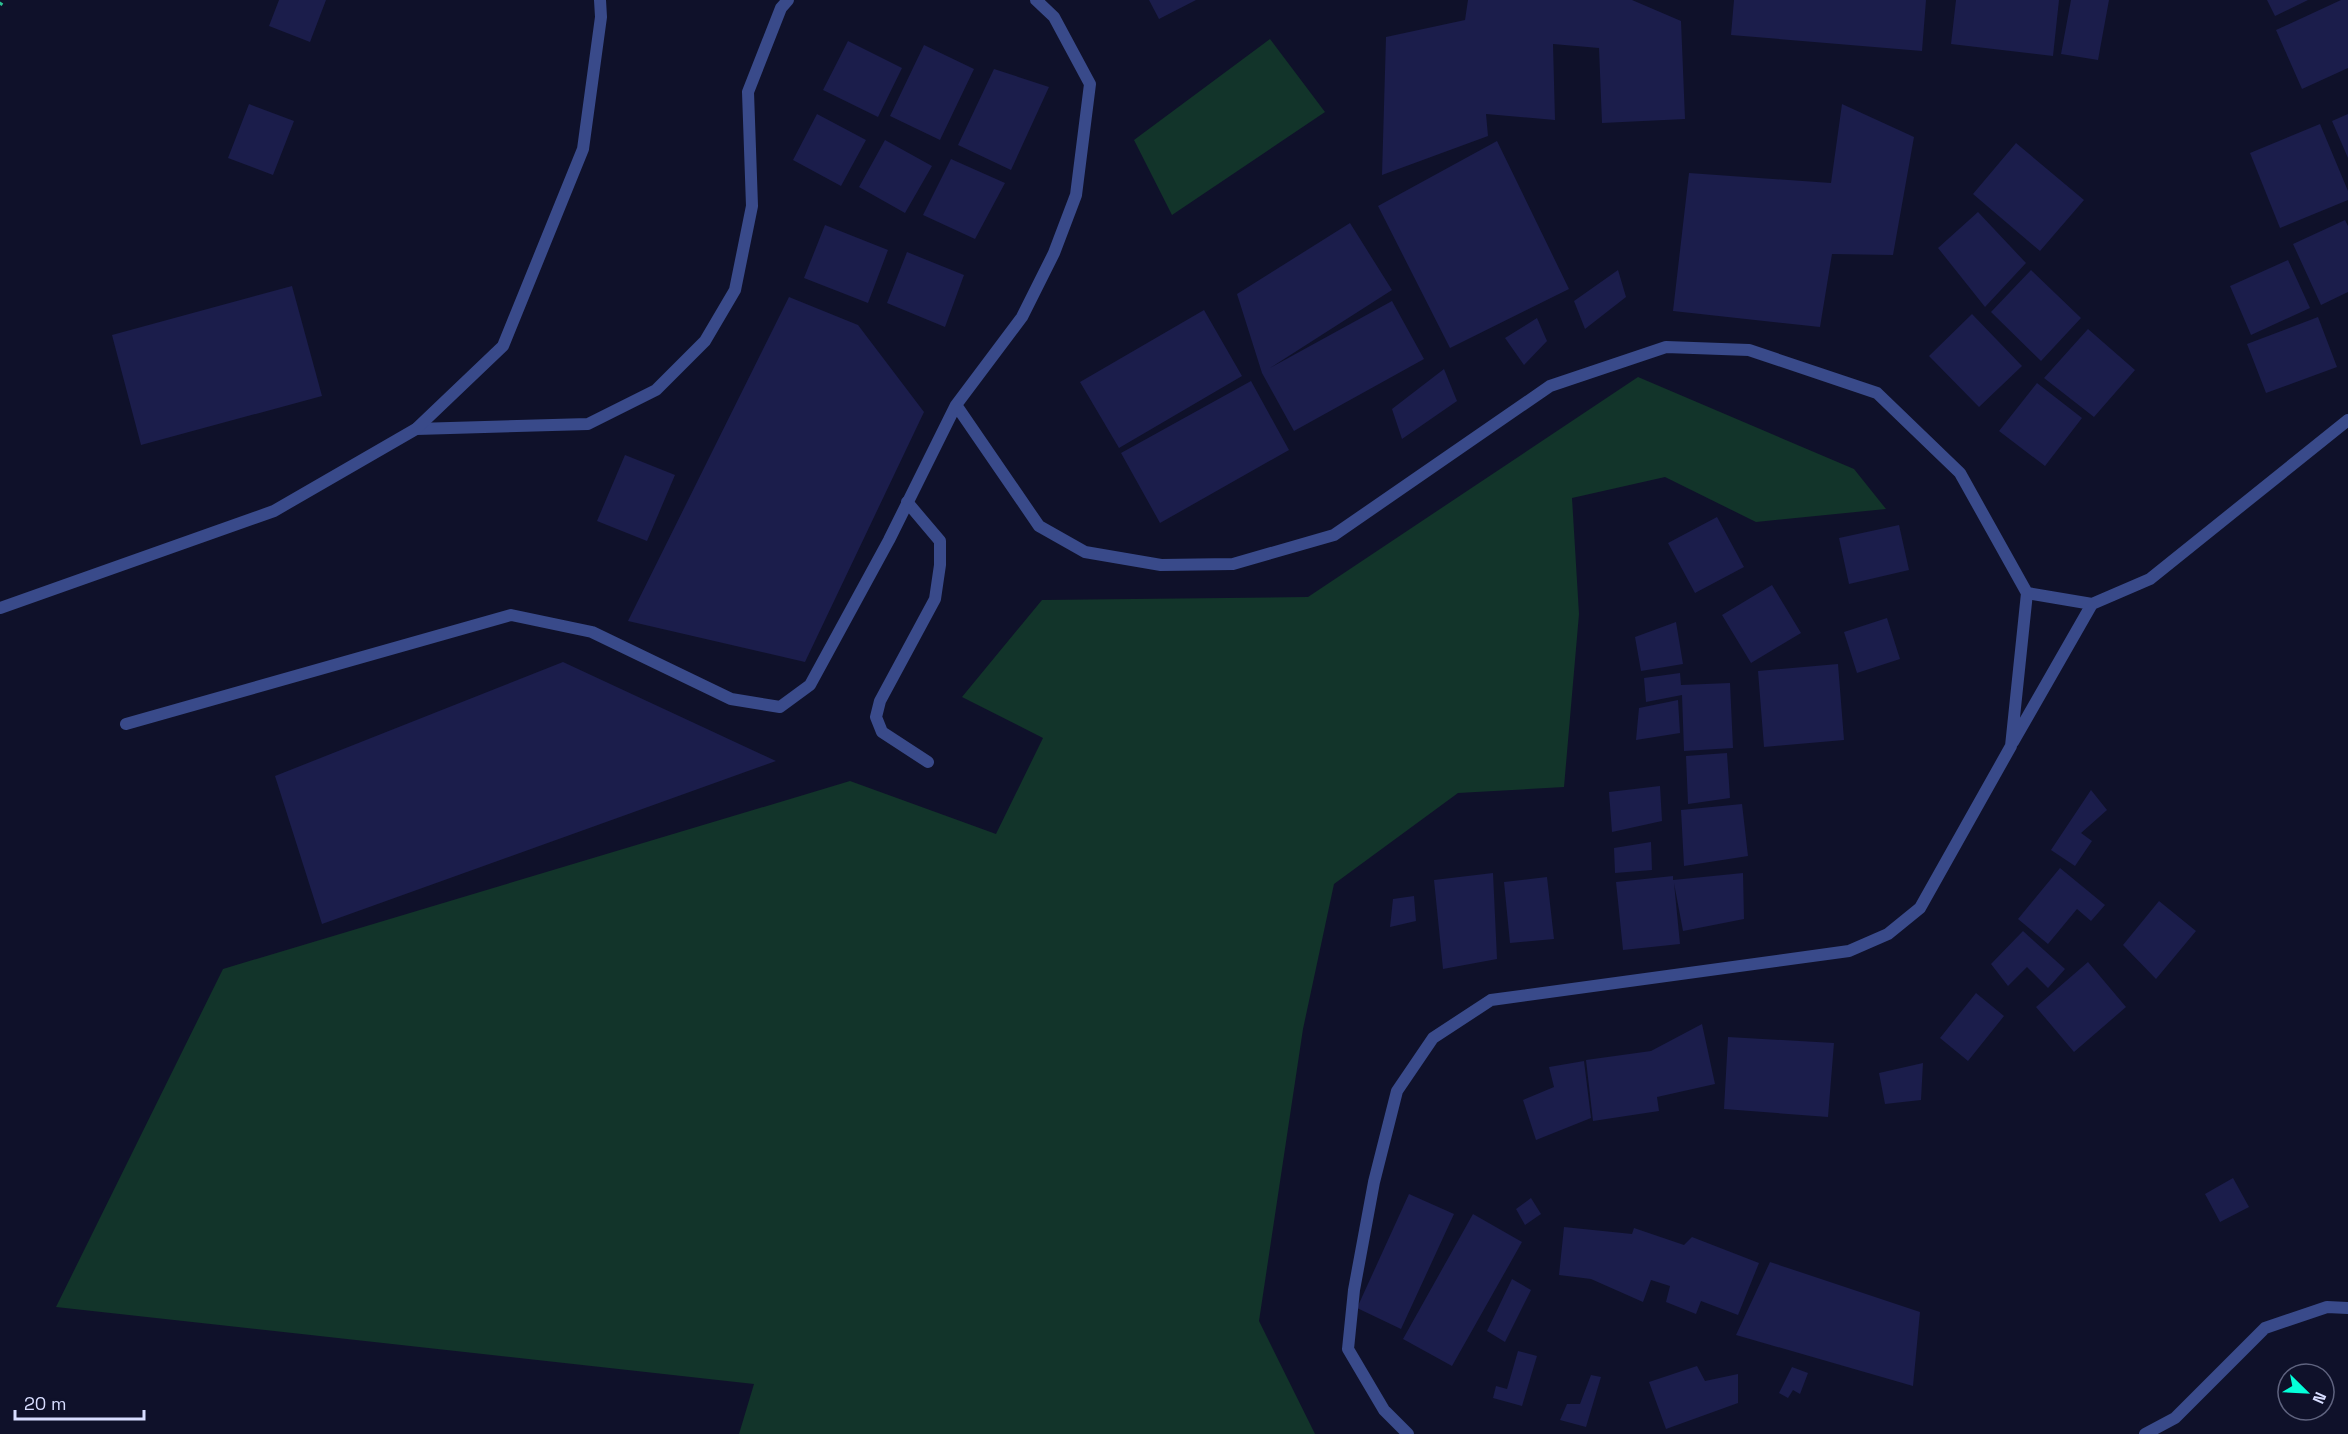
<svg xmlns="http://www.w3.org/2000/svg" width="2348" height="1434" viewBox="0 0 2348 1434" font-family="'Space Grotesk',sans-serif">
	<rect width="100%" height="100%" fill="#0f112a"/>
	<path fill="#12342a" d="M1270,39L1325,112L1172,215L1134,140Z
		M1638,377L1854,469L1886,509L1756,522L1665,477L1572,498L1579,614L1564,787L1458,793L1334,884L1303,1029L1259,1321L1315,1434H739L754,1384L56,1307L223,969L850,781L996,834L1043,738L962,697L1042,600L1308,597Z"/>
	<path fill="#1b1d4b" d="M279,0H326L310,42L269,26Z
		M1149,0H1196L1159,19Z
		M1468,0H1632L1681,21L1685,119L1602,123L1599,48L1553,44L1555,120L1486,114L1488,136L1382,175L1386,37L1465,20Z
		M1734,0H1926L1922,51L1731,35Z
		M1956,0H2059L2053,56L1951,44Z
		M2071,0H2109L2098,60L2061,54Z
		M2267,0H2308L2275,16Z
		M2341,0H2348V68L2302,89L2276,30Z
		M848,41L902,68L878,117L823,90Z
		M924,45L974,69L940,140L890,116Z
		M994,69L1049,87L1011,170L958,145Z
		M249,104L294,121L273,175L228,158Z
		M1842,104L1914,137L1893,255L1832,254L1820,327L1673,311L1689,173L1831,183Z
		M817,114L866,140L841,186L793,160Z
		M2348,114V158L2332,121Z
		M2320,124L2348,191V200L2280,228L2250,153Z
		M885,140L932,166L905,213L859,187Z
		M1497,141L1569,289L1450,348L1378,206Z
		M2016,143L2084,200L2040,251L1973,194Z
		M951,159L1005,183L975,239L923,215Z
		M1978,212L2026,263L1985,307L1938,248Z
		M2345,220L2348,226V292L2321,305L2293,244Z
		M1350,223L1392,290L1270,368L1392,301L1424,359L1294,431L1262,373L1237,294Z
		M825,225L888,250L868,303L804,278Z
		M907,252L964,275L945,327L887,303Z
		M2288,260L2310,308L2251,335L2230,286Z
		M1618,270L1626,297L1585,329L1574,301Z
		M2031,270L2081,318L2041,361L1991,312Z
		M292,286L322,396L141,445L112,335Z
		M789,297L858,325L924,412L805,662L628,621Z
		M1204,310L1242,376L1119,448L1080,382Z
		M1972,314L2022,366L1979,407L1929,356Z
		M2318,317L2337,367L2266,393L2247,344Z
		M1537,318L1547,341L1524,365L1505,338Z
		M2088,329L2135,370L2094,417L2044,378Z
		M1444,369L1457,401L1402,439L1392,409Z
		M1251,381L1289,450L1160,523L1121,453Z
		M2037,383L2082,418L2045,466L1999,431Z
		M625,455L675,475L647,541L597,521Z
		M1717,517L1744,567L1695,593L1668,543Z
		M1899,525L1909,570L1849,584L1839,538Z
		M1772,585L1801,633L1751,663L1722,615Z
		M1887,618L1900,659L1857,673L1844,632Z
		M1676,622L1683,664L1641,671L1635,637Z
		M563,662L776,761L322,924L275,776Z
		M1838,664L1844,740L1764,747L1758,671Z
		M1680,673L1681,685L1730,683L1733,748L1684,751L1682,695L1646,702L1644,678Z
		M1678,700L1680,733L1636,740L1639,708Z
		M1727,753L1730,798L1688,804L1686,756Z
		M1660,786L1662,821L1612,832L1609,792Z
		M2091,790L2107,810L2081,833L2092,841L2075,866L2051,850Z
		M1742,804L1748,856L1684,866L1681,810Z
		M1651,842L1652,870L1615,873L1614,848Z
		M2060,868L2105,905L2091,921L2077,909L2048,944L2018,919Z
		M1493,873L1497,959L1443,969L1434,880Z
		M1743,873L1744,919L1683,931L1674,883L1680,944L1623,950L1616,882L1673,876V880Z
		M1547,877L1554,939L1510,943L1504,882Z
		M1414,896L1416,921L1390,927L1393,899Z
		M2159,901L2196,931L2156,979L2123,945Z
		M2023,931L2065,969L2048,988L2027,967L2008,986L1991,964Z
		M2088,962L2126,1007L2074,1052L2036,1007Z
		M1976,993L2004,1016L1968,1061L1940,1038Z
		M1702,1024L1715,1084L1657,1097L1659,1111L1593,1121L1586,1060L1651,1051Z
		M1728,1037L1834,1043L1828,1117L1724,1109Z
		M1584,1061L1591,1118L1536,1140L1523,1100L1554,1087L1549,1067Z
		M1923,1063L1921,1100L1885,1104L1879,1073Z
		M2233,1178L2249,1207L2220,1222L2205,1194Z
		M1409,1194L1454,1214L1401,1329L1357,1308Z
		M1531,1198L1541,1214L1525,1225L1516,1209Z
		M1473,1214L1522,1242L1452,1366L1403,1339Z
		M1564,1227L1632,1234L1634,1228L1684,1245L1692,1237L1759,1263L1738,1315L1701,1301L1696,1314L1666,1302L1670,1286L1651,1280L1643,1302L1591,1279L1559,1275Z
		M1770,1262L1920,1312L1913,1386L1736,1335Z
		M1512,1279L1531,1290L1505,1342L1487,1331Z
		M1518,1351L1537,1356L1522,1406L1493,1398L1496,1386L1507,1389Z
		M1697,1366L1705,1381L1738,1374V1403L1666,1429L1649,1382Z
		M1792,1367L1808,1373L1800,1394L1793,1390L1788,1398L1779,1393Z
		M1591,1375L1601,1377L1586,1427L1560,1420L1567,1404H1580Z"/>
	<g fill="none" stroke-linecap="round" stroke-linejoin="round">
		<path stroke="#2cc092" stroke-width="4" stroke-dasharray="3 4.5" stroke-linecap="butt" d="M0,5L3,0"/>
		<path stroke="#394a8a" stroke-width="12" d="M907,502L940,541V565L935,599L880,701L876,717L882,732L928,762"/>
		<path stroke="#394a8a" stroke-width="12" d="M956,405L1039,526L1085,552L1161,565L1233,564L1334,535L1550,386L1666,347L1749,350L1877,393L1960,473L2027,593L2092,604L2150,579L2348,420
			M416,429L588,424L656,390L705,341L735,290L752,206L748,92L781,8L788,0
			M126,724L511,615L592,632L731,699L780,707L810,685L889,540L956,405L1022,317L1054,253L1076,195L1090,84L1054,17L1036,0
			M2013,742L2092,604
			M1408,1434L1384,1410L1348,1349L1354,1290L1374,1182L1397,1091L1433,1038L1491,1000L1849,951L1888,934L1920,908L2011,746L2027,593
			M2145,1434L2175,1418L2265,1328L2327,1307L2348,1308"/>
		<path stroke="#394a8a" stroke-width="12" d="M0,608L274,511L416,429L503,346L583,149L601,17L600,0"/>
	</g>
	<g transform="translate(2306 1392) rotate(114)"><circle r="28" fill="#0f112a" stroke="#5f637f" stroke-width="1.5"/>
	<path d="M0-4.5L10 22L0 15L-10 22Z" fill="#04ffda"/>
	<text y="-9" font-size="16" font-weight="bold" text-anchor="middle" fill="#d8ddff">N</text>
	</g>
	<path d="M15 1410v9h129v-9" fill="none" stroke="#d8ddff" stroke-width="3"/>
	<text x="24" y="1410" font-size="18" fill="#d8ddff" stroke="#0f112a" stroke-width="4.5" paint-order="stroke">20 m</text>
</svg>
